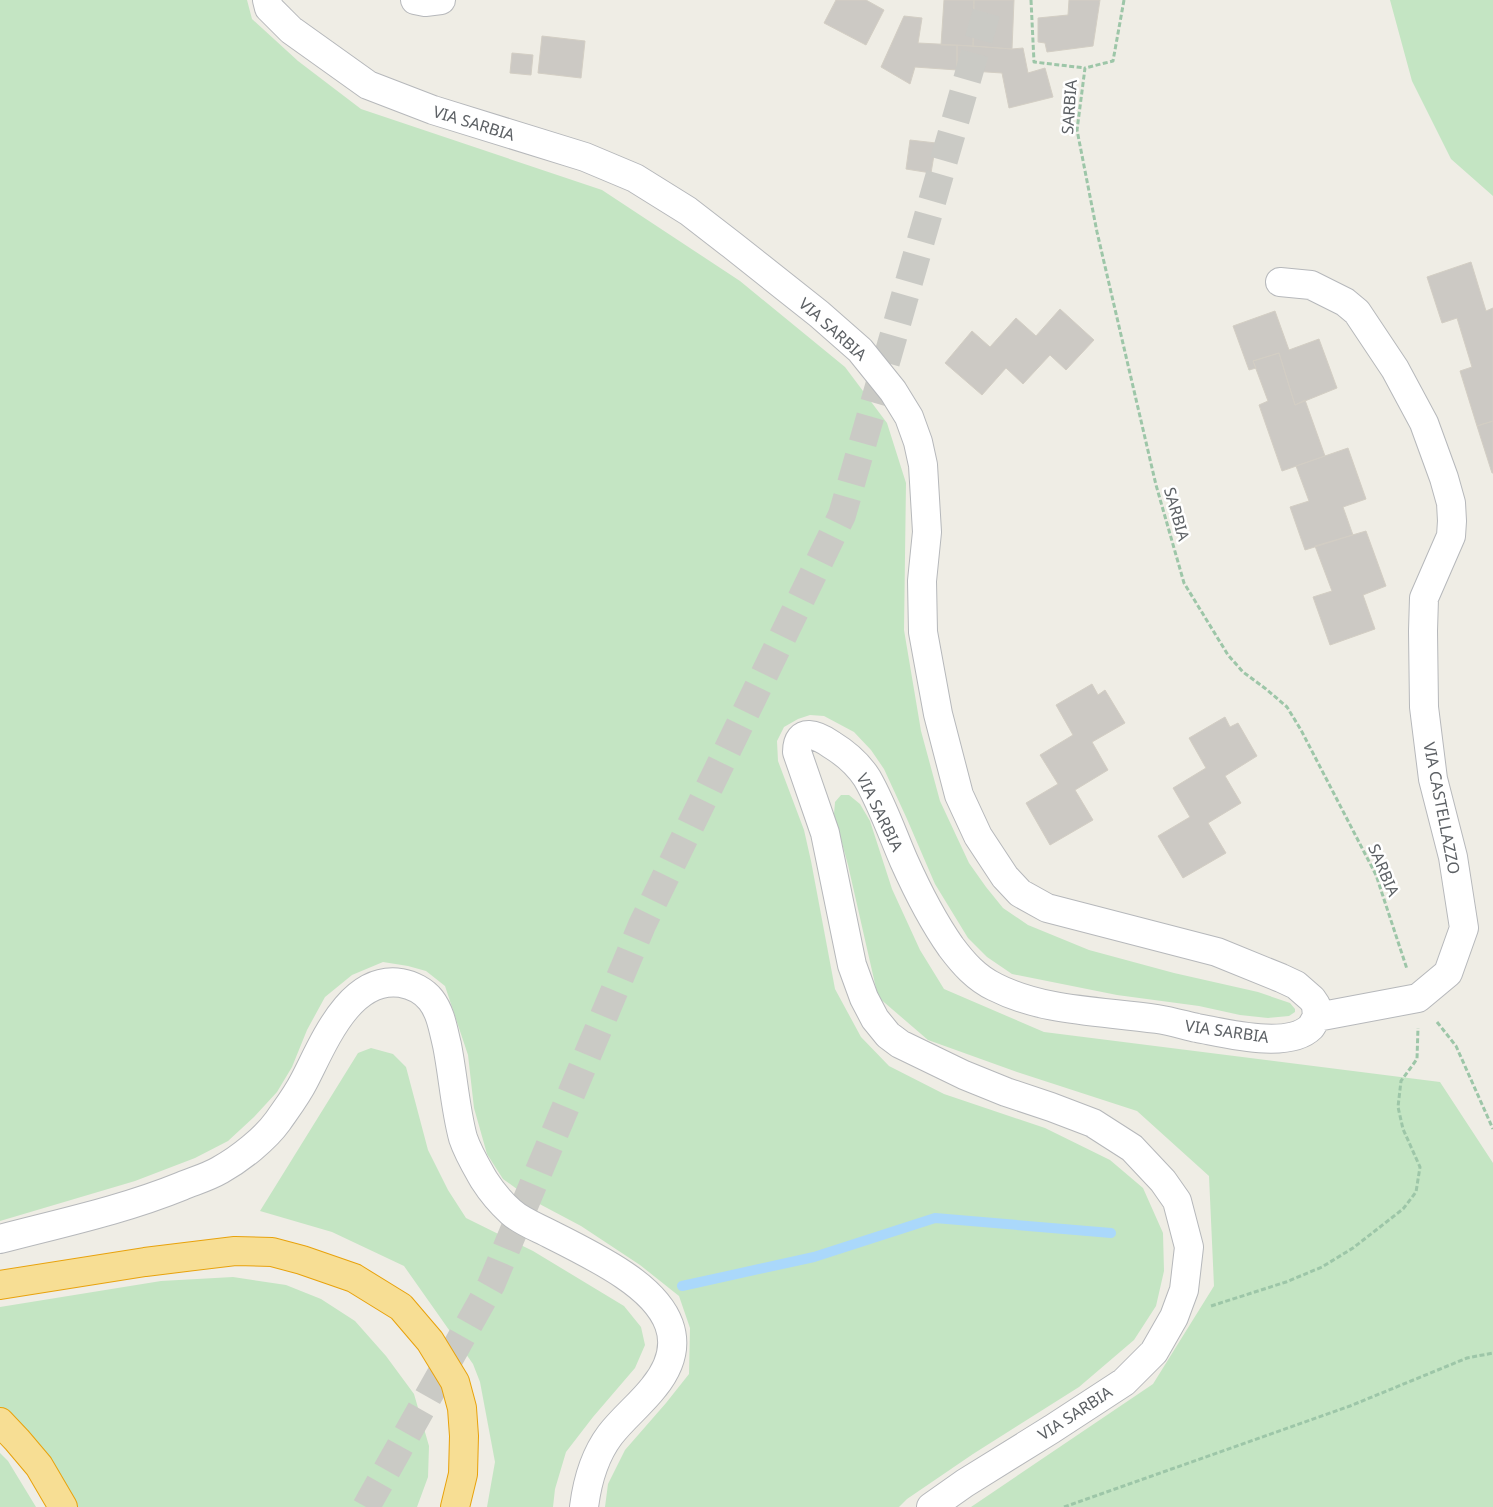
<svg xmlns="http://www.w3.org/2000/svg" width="1493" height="1507" viewBox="0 0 1493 1507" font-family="'Noto Sans',sans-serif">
	<rect width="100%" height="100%" fill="#efede5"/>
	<path fill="#c4e5c3" d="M0,0H247L252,19L298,61L361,109L602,190L740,281L845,367L887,423L906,483L904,630L921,731L940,801L969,863L986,887L1003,908L1028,925L1089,950L1174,973L1258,992L1290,1003L1295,1009V1012L1289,1016L1268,1018L1240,1015L1199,1006L1117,995L1012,974L987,957L968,938L935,884L907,819L884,769L871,750L854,732L824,716L810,715L798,719L784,727L777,741L778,761L804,830L811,861L835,989L861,1037L889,1066L944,1094L1045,1128L1110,1160L1143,1188L1163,1233L1164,1271L1156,1306L1134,1340L1079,1387L973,1454L907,1499L899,1507H605L608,1484L625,1450L666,1403L689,1374L690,1328L679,1296L640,1265L581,1226L532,1200L503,1179L487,1154L474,1108L468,1055L445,986L426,971L408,966L383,962L352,975L325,997L307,1030L292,1067L277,1092L254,1117L228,1141L195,1158L135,1181L0,1221Z
		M1390,0H1493V196L1451,159L1412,81Z
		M841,795H849L860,804L870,821L892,889L920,950L944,989L1044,1032L1440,1082L1493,1163V1507H971L1153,1384L1214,1286L1209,1176L1137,1111L1017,1072L928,1040L878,997L848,865L834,814L835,802Z
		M371,1048L393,1054L406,1067L428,1150L448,1190L466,1218L533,1251L624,1306L641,1327L645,1345L635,1368L593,1417L566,1452L555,1489L553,1507H487L495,1462L480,1382L473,1364L404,1266L332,1232L260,1211L358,1053Z
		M233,1277L286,1285L321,1299L355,1321L386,1356L414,1394L429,1446L428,1477L417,1507H72L12,1419L0,1408V1307L161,1281Z
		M0,1453L8,1461L36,1507H0Z"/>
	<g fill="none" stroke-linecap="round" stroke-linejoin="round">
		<path stroke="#aad8fb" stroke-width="10" d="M682,1286L814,1257L935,1218L1111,1233"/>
	</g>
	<path fill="#ccc9c4" stroke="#d3cec4" d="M836,0H866L884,10L866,45L824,23Z
		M944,0H974L973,46L941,45Z
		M974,0H1014L1012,49L973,46Z
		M1069,0H1100L1093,46L1047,52L1045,43L1038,42V18L1068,15Z
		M904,16L922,18L918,43L957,45V70L915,67L910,84L881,67Z
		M542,36L585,41L581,78L538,73Z
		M957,45L1012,49L1023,48L1028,73L1045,68L1053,97L1009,108L1002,73L957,70Z
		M512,53L533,55L531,75L510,73Z
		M910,140L936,143L931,173L906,169Z
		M1471,262L1486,311L1493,308V421L1477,426L1460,371L1472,367L1457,318L1442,323L1427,277Z
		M1060,309L1094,340L1066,370L1050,355L1023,384L1006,368L982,395L945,363L972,331L990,347L1016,318L1036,336Z
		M1275,311L1289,350L1319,339L1337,388L1295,405L1279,353L1253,361L1256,368L1249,370L1233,326Z
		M1279,353L1295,405L1305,400L1325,456L1282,471L1259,405L1268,401L1253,361Z
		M1493,421V473H1492L1477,426Z
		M1348,448L1366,499L1343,507L1353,535L1305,550L1290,507L1309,501L1296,466Z
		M1366,531L1386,586L1363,595L1375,629L1330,645L1313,597L1332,591L1315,546Z
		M1092,684L1098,695L1105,690L1125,723L1092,742L1108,770L1075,790L1093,820L1050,845L1026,803L1058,784L1040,755L1073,735L1056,705Z
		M1225,717L1230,727L1238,723L1257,756L1225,776L1241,803L1208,823L1226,853L1183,878L1158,836L1190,817L1173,788L1206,768L1189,738Z"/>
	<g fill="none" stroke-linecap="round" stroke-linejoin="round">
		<path stroke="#cacac5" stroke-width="28" stroke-dasharray="28 14" stroke-linecap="butt" d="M366,1507L491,1285L642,925L842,515L990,0"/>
		<defs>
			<path id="minor" d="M267,0L269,8L291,30L368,85L433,110L585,157L635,178L688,211L732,245L819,314L860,350L893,391L909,417L918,442L923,465L927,532L922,581L923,632L938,714L959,795L978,836L1005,877L1020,893L1047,908L1217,952L1281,978L1296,985L1312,999L1316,1005L1317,1017C1315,1020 1313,1024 1311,1027C1288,1050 1225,1033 1197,1028C1184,1025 1170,1021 1157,1019C1103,1011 1044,1012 995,987C976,978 963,963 951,947C932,920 917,890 904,861C892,833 882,804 867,778C858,764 845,753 832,745C818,735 797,726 797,752L825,833L852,965L864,998L875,1019L888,1035L900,1044L964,1075L1006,1092L1051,1107L1093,1123L1132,1148L1163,1181L1177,1201L1189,1247L1184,1290L1174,1317L1154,1352L1124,1382L1052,1429L965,1483L931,1507
				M415,0L425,2L441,0
				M1280,282L1311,285L1345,302L1357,312L1395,369L1424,423L1444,478L1451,503L1452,521L1451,536L1424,598L1423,631L1424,707L1433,779L1453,857L1464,928L1448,973L1418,998L1317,1017
				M0,1239C61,1223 123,1210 182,1186C194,1181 208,1177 220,1170C240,1159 265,1139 278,1121C287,1108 297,1095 304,1081C323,1045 349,975 401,983C412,985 424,991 431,1000C441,1013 443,1029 447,1045C453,1075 455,1108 463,1138C468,1153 476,1166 484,1180C491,1191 501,1203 511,1212C522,1222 539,1228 552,1235C576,1247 602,1260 624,1275C667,1304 691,1341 654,1387C641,1404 623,1418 610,1435C595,1455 587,1483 584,1507"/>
			<path id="highway" d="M0,1285L145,1262L235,1251L272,1252L302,1260L354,1278L401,1307L430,1341L455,1382L462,1408L464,1436L463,1474L455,1507
				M0,1422L17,1440L39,1466L63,1507"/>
		</defs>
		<use href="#minor" stroke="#b6b8bb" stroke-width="30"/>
		<use href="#highway" stroke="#e8a20c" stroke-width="30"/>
		<path stroke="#9dc6a8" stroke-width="3" stroke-dasharray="5 2.5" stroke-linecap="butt" d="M1031,0L1034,62L1085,68
			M1124,0L1113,61L1085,68L1077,130L1097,232L1156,485L1184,583L1228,655L1243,672L1266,689L1287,707L1301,730L1376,875L1407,969
			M1437,1022L1456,1046L1493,1129
			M1211,1306L1286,1282L1322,1267L1353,1248L1403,1209L1416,1192L1420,1167L1403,1129L1398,1107L1401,1081L1417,1059L1418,1028
			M1064,1507L1350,1406L1467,1358L1493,1353"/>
		<use href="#minor" stroke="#fff" stroke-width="28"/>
		<use href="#highway" stroke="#f7de94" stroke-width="28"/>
	</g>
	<g text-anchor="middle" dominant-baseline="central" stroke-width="5" stroke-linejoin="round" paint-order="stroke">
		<g font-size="16" fill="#5d6165" stroke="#fff">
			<text transform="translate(1069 107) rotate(-86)">SARBIA</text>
			<text transform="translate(474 123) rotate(17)">VIA SARBIA</text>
			<text transform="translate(833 329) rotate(42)">VIA SARBIA</text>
			<text transform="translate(1177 514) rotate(74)">SARBIA</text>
			<text transform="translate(1442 808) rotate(79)">VIA CASTELLAZZO</text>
			<text transform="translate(880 812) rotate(64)">VIA SARBIA</text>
			<text transform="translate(1384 870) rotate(67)">SARBIA</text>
			<text transform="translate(1227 1031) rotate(8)">VIA SARBIA</text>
			<text transform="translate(1075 1413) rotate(-33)">VIA SARBIA</text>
		</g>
	</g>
</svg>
